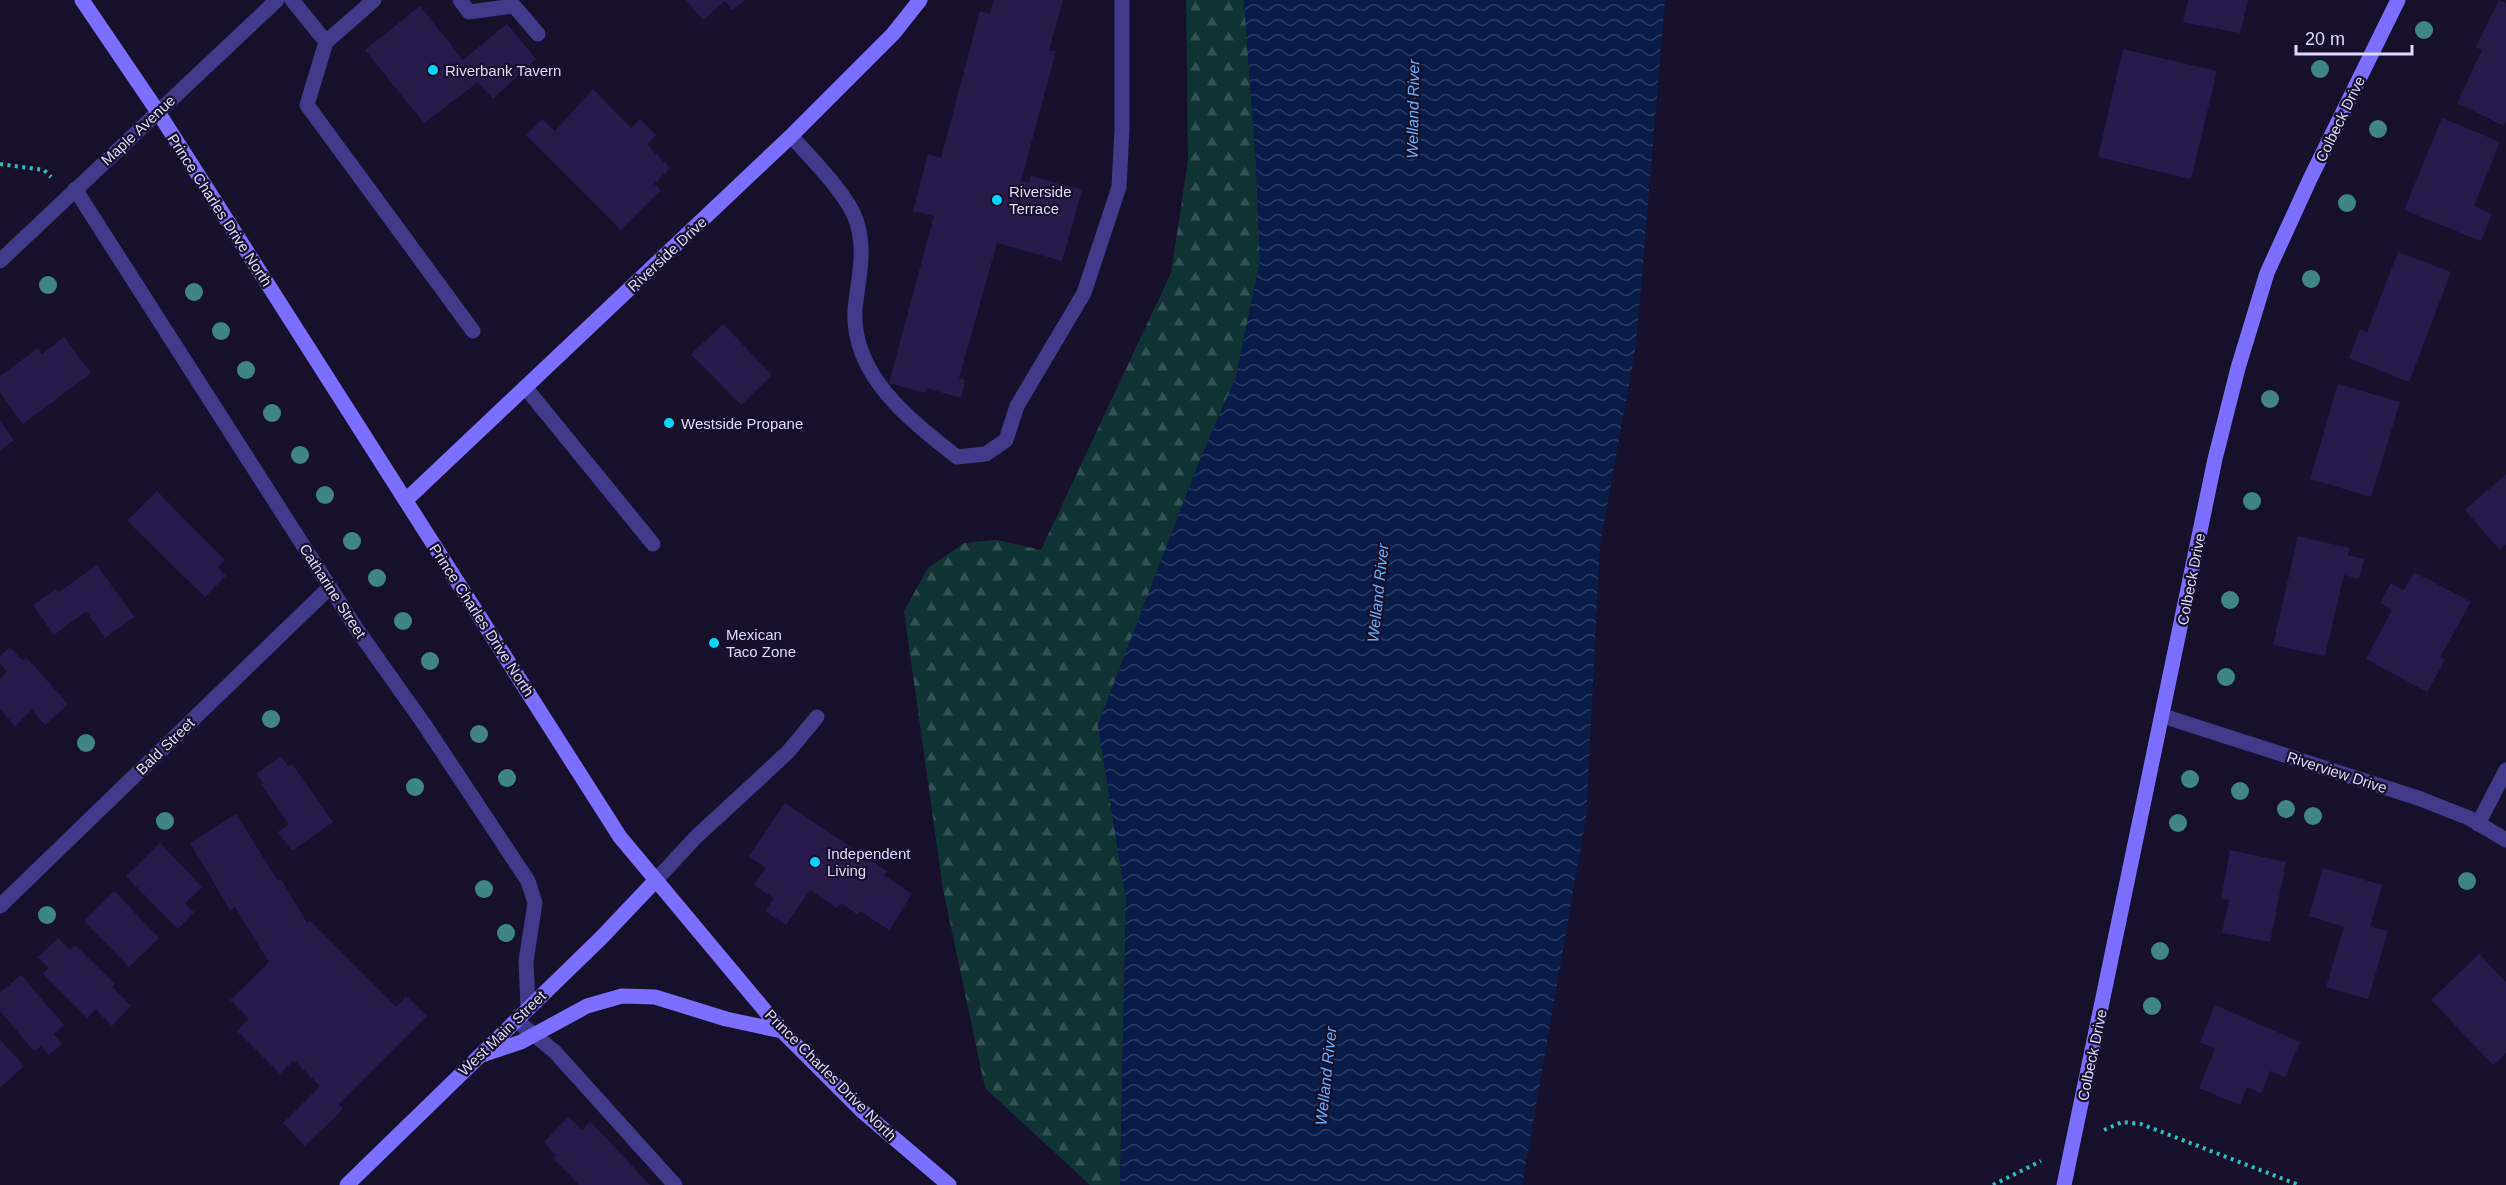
<svg xmlns="http://www.w3.org/2000/svg" width="2506" height="1185" viewBox="0 0 2506 1185" font-family="Arial,sans-serif">
	<defs>
		<pattern id="forest-firs" width="22" height="20" patternUnits="userSpaceOnUse" patternTransform="scale(1.5)"><rect width="22" height="20" fill="#123334"/><path d="M5 1l3.5 6h-7zM16 11l3.5 6h-7z" fill="#345052"/></pattern>
		<pattern id="water-waves" width="16" height="10" patternUnits="userSpaceOnUse" patternTransform="scale(1.5)"><rect width="16" height="10" fill="#091c49"/><path d="M0 5q4-4 8 0t8 0" fill="none" stroke="#2c3c64"/></pattern>
	</defs>
	<rect width="100%" height="100%" fill="#16102a"/>
	<path fill="url(#forest-firs)" d="M1186,0H1244L1256,164L1260,261L1236,377L1201,457L1098,725L1126,900L1120,1185H1090L985,1088L943,889L904,611L928,568L964,543L997,540L1041,550L1171,273L1188,160Z"/>
	<path fill="url(#water-waves)" d="M1244,0H1665L1636,346L1600,544L1586,818L1522,1185H1120L1126,900L1098,725L1201,457L1236,377L1260,261L1256,164Z"/>
	<path fill="#281b4b" d="M686,0H745L732,10L725,1L703,20Z
		M994,0H1063L1049,50L1056,51L1021,181L1029,183L1031,176L1082,190L1062,261L997,243L959,378L965,380L961,398L926,388L925,393L889,383L934,216L913,211L928,154L941,158L980,11L990,14Z
		M2188,0H2248L2240,33L2183,22Z
		M2499,0L2506,3V121L2504,126L2457,103L2482,50L2476,47Z
		M420,6L463,60L507,24L536,59L493,99L478,82L424,123L365,50Z
		M2123,49L2217,71L2191,179L2098,157Z
		M593,89L631,128L640,119L656,135L647,145L670,168L654,184L661,190L621,230L526,135L542,119L555,131Z
		M2442,118L2500,142L2474,206L2492,214L2481,241L2404,210Z
		M2398,252L2451,272L2409,382L2349,358L2360,329L2367,332Z
		M723,324L772,375L741,405L691,354Z
		M64,337L91,373L23,424L0,393V376L38,348L42,354Z
		M2338,384L2400,402L2371,497L2310,479Z
		M0,421L14,440L0,450Z
		M2506,474V544L2500,550L2465,510Z
		M157,491L225,560L218,567L226,576L205,597L127,521Z
		M2298,536L2349,548L2348,555L2364,559L2359,579L2344,575L2325,656L2273,645Z
		M97,565L134,617L105,638L86,611L54,635L33,605L56,589L59,592Z
		M2414,572L2471,602L2440,657L2445,660L2427,692L2366,659L2392,610L2380,603L2391,583L2404,590Z
		M10,647L23,661L26,657L68,704L45,725L32,710L15,726L0,709V678L7,671L0,663V656Z
		M281,756L288,766L292,764L333,822L292,851L278,832L289,824L261,784L263,783L256,774Z
		M785,803L887,871L884,875L912,894L889,930L860,911L858,915L841,903L837,908L810,890L786,925L765,911L774,898L754,885L766,868L749,856Z
		M236,814L278,881L281,879L307,923L310,921L396,1007L406,996L427,1016L339,1104L343,1109L305,1146L283,1123L320,1086L294,1060L280,1074L237,1031L249,1019L230,1000L269,962L235,907L230,910L190,843Z
		M160,843L202,887L185,903L194,912L178,929L126,876Z
		M2230,850L2286,862L2270,942L2222,933L2229,900L2221,899Z
		M2323,868L2382,885L2370,927L2388,931L2368,999L2326,987L2344,927L2309,916Z
		M114,891L159,938L129,967L84,921Z
		M58,938L70,950L75,945L115,984L112,987L131,1006L112,1026L96,1010L87,1018L43,974L49,968L38,957Z
		M2479,954L2506,982V1053L2493,1065L2431,1000Z
		M21,975L64,1025L54,1034L62,1044L49,1055L41,1046L34,1051L0,1011V993Z
		M2215,1005L2300,1042L2285,1077L2270,1071L2261,1093L2247,1087L2240,1105L2199,1088L2215,1049L2200,1042Z
		M0,1040L24,1066L0,1088Z
		M568,1117L582,1130L590,1121L650,1185H579L553,1158L556,1155L544,1142Z"/>
	<g fill="none" stroke-linecap="round" stroke-linejoin="round">
		<path stroke="#2cbfbf" stroke-width="4" stroke-dasharray="3 4.5" stroke-linecap="butt" d="M0,164L44,170L51,177
			M2104,1130L2122,1122L2141,1124L2299,1185
			M1993,1185L2041,1161"/>
		<path stroke="#41398a" stroke-width="15" d="M292,0L326,42L374,0
			M460,0L469,12L514,6L538,34
			M326,42L307,105L473,331
			M791,136C810,157 850,197 857,223C866,252 858,280 855,309C851,375 910,420 957,457L986,454L1006,440L1017,406L1084,293L1119,187L1122,129V0
			M525,387L653,544
			M656,880L696,837L788,752L817,717
			M516,1020L555,1052L675,1185"/>
		<path stroke="#41398a" stroke-width="15" d="M75,189L356,628L424,724L528,881L535,903L526,961L528,1008
			M0,261L277,0
			M2163,716L2418,798L2469,818L2506,840
			M2478,824L2506,770
			M0,906L330,587"/>
		<path stroke="#7c6fff" stroke-width="15" d="M82,0L158,112L620,837L782,1031L862,1111L949,1185
			M406,500L791,136L893,34L920,0
			M482,1055L521,1042L587,1006L622,996L655,997L726,1019L782,1031
			M347,1185L602,937L656,880
			M2064,1185L2215,459L2238,368L2267,273L2310,179L2398,0"/>
	</g>
	<g fill="#3e8583">
		<circle cx="2424" cy="30" r="9"/>
		<circle cx="2320" cy="69" r="9"/>
		<circle cx="2378" cy="129" r="9"/>
		<circle cx="2347" cy="203" r="9"/>
		<circle cx="2311" cy="279" r="9"/>
		<circle cx="48" cy="285" r="9"/>
		<circle cx="194" cy="292" r="9"/>
		<circle cx="221" cy="331" r="9"/>
		<circle cx="246" cy="370" r="9"/>
		<circle cx="2270" cy="399" r="9"/>
		<circle cx="272" cy="413" r="9"/>
		<circle cx="300" cy="455" r="9"/>
		<circle cx="325" cy="495" r="9"/>
		<circle cx="2252" cy="501" r="9"/>
		<circle cx="352" cy="541" r="9"/>
		<circle cx="377" cy="578" r="9"/>
		<circle cx="2230" cy="600" r="9"/>
		<circle cx="403" cy="621" r="9"/>
		<circle cx="430" cy="661" r="9"/>
		<circle cx="2226" cy="677" r="9"/>
		<circle cx="271" cy="719" r="9"/>
		<circle cx="479" cy="734" r="9"/>
		<circle cx="86" cy="743" r="9"/>
		<circle cx="507" cy="778" r="9"/>
		<circle cx="2190" cy="779" r="9"/>
		<circle cx="415" cy="787" r="9"/>
		<circle cx="2240" cy="791" r="9"/>
		<circle cx="2286" cy="809" r="9"/>
		<circle cx="2313" cy="816" r="9"/>
		<circle cx="165" cy="821" r="9"/>
		<circle cx="2178" cy="823" r="9"/>
		<circle cx="2467" cy="881" r="9"/>
		<circle cx="484" cy="889" r="9"/>
		<circle cx="47" cy="915" r="9"/>
		<circle cx="506" cy="933" r="9"/>
		<circle cx="2160" cy="951" r="9"/>
		<circle cx="2152" cy="1006" r="9"/>
	</g>
	<g fill="#04d6ff" stroke="#16102a" stroke-width="2">
		<circle cx="433" cy="70" r="6"/>
		<circle cx="997" cy="200" r="6"/>
		<circle cx="669" cy="423" r="6"/>
		<circle cx="714" cy="643" r="6"/>
		<circle cx="815" cy="862" r="6"/>
	</g>
	<g text-anchor="middle" dominant-baseline="central" stroke-width="4.5" stroke-linejoin="round" paint-order="stroke">
		<g font-size="15" fill="#dfd8ff" stroke="#16102a" text-anchor="start">
			<text x="445" y="70">Riverbank Tavern</text>
			<text x="1009" y="191">Riverside<tspan x="1009" dy="17">Terrace</tspan></text>
			<text x="681" y="423">Westside Propane</text>
			<text x="726" y="634">Mexican<tspan x="726" dy="17">Taco Zone</tspan></text>
			<text x="827" y="853">Independent<tspan x="827" dy="17">Living</tspan></text>
		</g>
		<g font-size="15" fill="#dfd8ff" stroke="#16102a">
			<text transform="translate(2340 119) rotate(-64)">Colbeck Drive</text>
			<text transform="translate(138 130) rotate(-43)">Maple Avenue</text>
			<text transform="translate(220 210) rotate(57)">Prince Charles Drive North</text>
			<text transform="translate(667 254) rotate(-43)">Riverside Drive</text>
			<text transform="translate(2191 579) rotate(-79)">Colbeck Drive</text>
			<text transform="translate(333 591) rotate(57)">Catharine Street</text>
			<text transform="translate(482 620) rotate(57)">Prince Charles Drive North</text>
			<text transform="translate(165 746) rotate(-44)">Bald Street</text>
			<text transform="translate(2337 772) rotate(18)">Riverview Drive</text>
			<text transform="translate(502 1033) rotate(-44)">West Main Street</text>
			<text transform="translate(2092 1055) rotate(-78)">Colbeck Drive</text>
			<text transform="translate(831 1075) rotate(45)">Prince Charles Drive North</text>
		</g>
		<g font-size="16" font-style="italic" fill="#66afff" stroke="#16102a">
			<text transform="translate(1413 109) rotate(-89)">Welland River</text>
			<text transform="translate(1378 593) rotate(-84)">Welland River</text>
			<text transform="translate(1326 1076) rotate(-84)">Welland River</text>
		</g>
	</g>
	<path d="M2296 45v9h116v-9" fill="none" stroke="#dfd8ff" stroke-width="3"/>
	<text x="2305" y="45" font-size="18" fill="#dfd8ff" stroke="#16102a" stroke-width="4.5" paint-order="stroke">20 m</text>
</svg>
